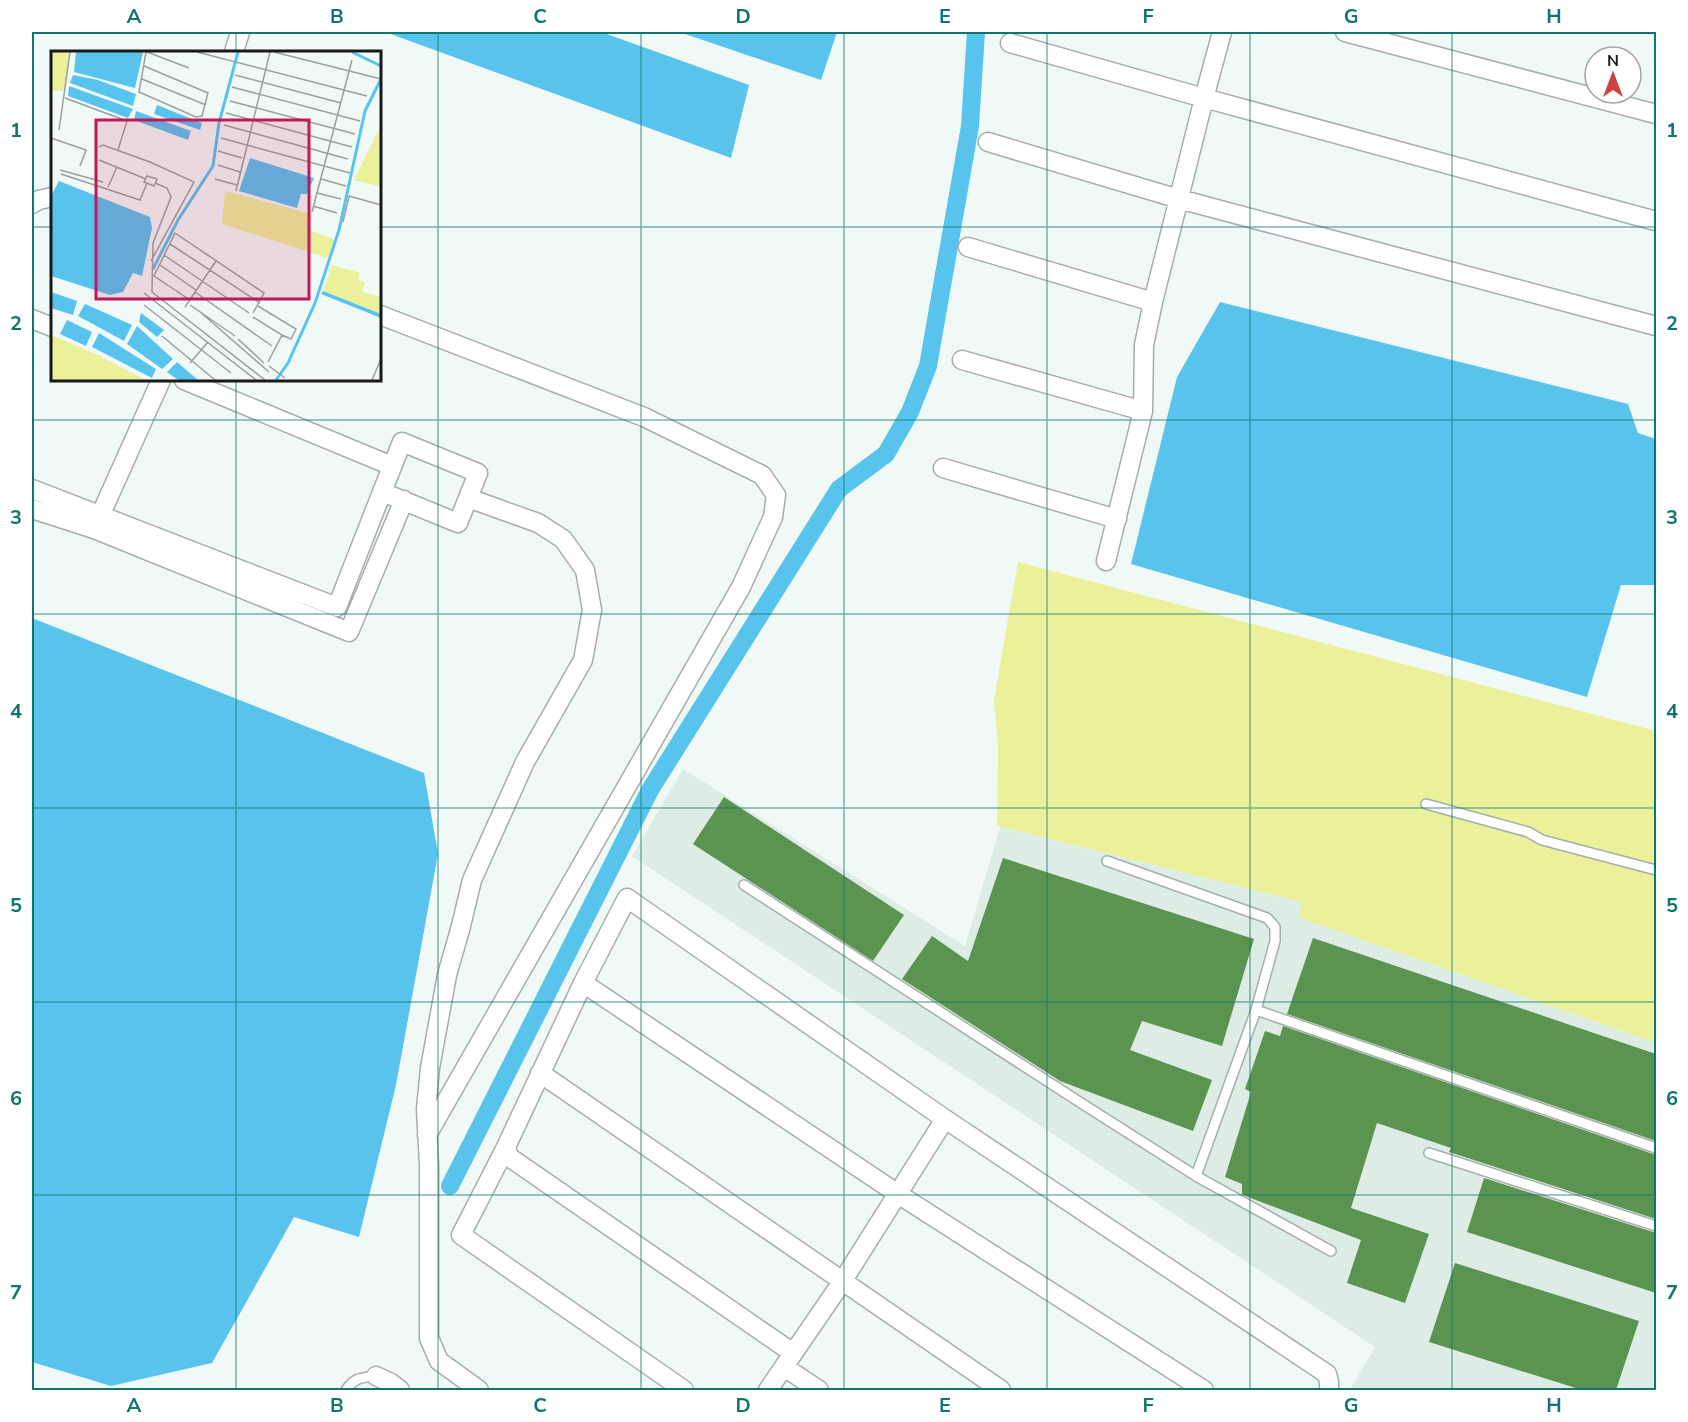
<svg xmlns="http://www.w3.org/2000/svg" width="1688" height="1422" viewBox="0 0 1688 1422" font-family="'Nunito Sans',sans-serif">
	<rect width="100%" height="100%" fill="#f1f9f6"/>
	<path fill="#ddede6" d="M683,769L965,946L1000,827L1301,902V918L1656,1043V1390H1350L1375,1347L632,856Z"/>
	<path fill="#eaf19a" d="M1018,562L1656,731V1043L1300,918L1301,902L997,826L998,747L994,699Z"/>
	<path fill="#58c4ed" d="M385,32H601L749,85L731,158Z
		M679,32H837L821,80Z
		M1220,302L1628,404L1638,433L1656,439V585H1621L1587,697L1131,564L1177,377Z
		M32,618L424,773L438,854L396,1085L359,1237L294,1217L212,1363L111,1386L32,1362Z"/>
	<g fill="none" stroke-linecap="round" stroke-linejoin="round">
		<path stroke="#58c4ed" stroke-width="18" d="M450,1186L650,790L839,489L886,454L910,412L928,366L970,126L976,32"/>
	</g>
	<path fill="#5b9350" d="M724,797L904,915L873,961L693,844Z
		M1003,858L1254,939L1222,1046L1142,1021L1130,1050L1212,1080L1193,1131L1060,1081L902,979L932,936L968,961Z
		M1313,938L1656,1054V1141L1287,1014Z
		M1283,1026L1656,1155V1219L1449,1152L1451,1148L1377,1123L1351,1208L1429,1234L1405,1303L1347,1283L1361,1240L1248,1197L1242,1194V1184L1225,1177L1251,1092L1245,1089L1265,1031L1280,1036Z
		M1484,1178L1656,1233V1293L1467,1232Z
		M1455,1263L1639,1321L1616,1390H1582L1429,1342Z"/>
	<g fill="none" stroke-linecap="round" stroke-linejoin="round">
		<defs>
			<path id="service" d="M1426,804L1528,832L1542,840L1656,870
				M1107,861L1267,918L1275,927V941L1256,1010L1196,1176
				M744,885L1081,1103L1196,1176L1331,1251
				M1256,1010L1656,1148
				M1429,1153L1656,1226
				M346,1390C355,1377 361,1378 376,1376"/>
			<path id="minor" d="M1345,32L1656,114
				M1010,43L1204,98L1656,221
				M234,52L240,32
				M988,142L1179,199L1656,326
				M32,204L39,200L52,197
				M968,247L1153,302
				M380,315L644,417L762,475L776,495L773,517L741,587L427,1135
				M32,319L52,327
				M962,360L1143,411
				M184,380L392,466
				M402,442L478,473L458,523L382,492Z
				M943,468L1117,519
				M32,489L337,607L382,492
				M468,498L538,523L563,539L585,570L592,610L583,660L525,762L472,880L461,926L447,975L430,1068L426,1109L429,1165V1338L439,1361L479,1390
				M32,509L94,529L349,632L404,500
				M96,525L161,380
				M1106,561L1143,411L1144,345L1153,302L1204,98L1222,32
				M583,983L898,1194L1204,1390
				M540,1073L1001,1390
				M506,1147L509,1157L793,1353
				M784,1367L819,1390
				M376,1376L391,1383L400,1390
				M684,1390L461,1235L506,1147L583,983L627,898L945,1119L1327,1374L1329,1382V1390
				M768,1390L842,1282L945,1119"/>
		</defs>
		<use href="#service" stroke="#a6aeaa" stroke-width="12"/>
		<use href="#minor" stroke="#a6aeaa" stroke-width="21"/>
		<use href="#service" stroke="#fff" stroke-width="9"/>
		<use href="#minor" stroke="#fff" stroke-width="18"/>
	</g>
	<path fill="none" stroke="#0f766e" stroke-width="1.5" stroke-opacity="0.55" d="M236,32V52M438,32V1390M641,32V1390M844,32V1390M1047,32V1390M1250,32V1390M1452,32V1390M32,227H52M380,227H1656M236,380V1390M32,420H1656M32,614H1656M32,808H1656M32,1002H1656M32,1195H1656"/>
	<g transform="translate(51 51)">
		<rect width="330" height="330" fill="#f1f9f6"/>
		<path d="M0,1H19L13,40H0ZM330,74V136L303,129ZM174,140L261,163L258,179L283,188L277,207L171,173ZM281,214L309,222L307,229L314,231L311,241L330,246V263L272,240ZM0,284L45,303L95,329H0Z" fill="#eaf19a"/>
		<path d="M25,1H92L84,37L23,21ZM22,24L47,29L85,43L82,55L19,32ZM18,35L82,58L77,67L17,45ZM106,54L151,72L149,79L103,63ZM85,60L140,80L137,89L83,69ZM199,107L263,127L256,143H250L246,157L188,140ZM8,130L99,166L101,177L91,225L82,222L72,241L59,244L0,225V145ZM272,240L330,263V267L270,243ZM0,241L26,250L22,264L0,257ZM34,253L81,274L73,290L27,265ZM90,262L113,279L106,286L88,271ZM16,269L41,281L35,295L9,283ZM86,275L122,308L111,318L76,293ZM48,282L105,318L101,327L41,296ZM126,311L147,329H127L116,321Z" fill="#58c4ed"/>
		<path fill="none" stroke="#58c4ed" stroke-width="3" d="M301,1L330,15M102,218L127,169L162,115L168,72L187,1M225,329L237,312L264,252L288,179L314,60L330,28"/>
		<path fill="none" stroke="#9aa09d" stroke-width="1.5" d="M96,1L138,17M146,1L316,45M223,1L330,28M93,15L157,42L151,65L145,66L88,41L95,1M184,24L290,52M91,28L155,54M181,36L309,70M14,47L76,70L67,99M179,50L304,83M175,62L301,96M173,74L297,108M8,79L19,1M0,87L35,99L29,115M170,87L299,122M48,96L52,94L99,111L143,131L100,210M167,100L191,107M48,109L95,128M167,114L189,121M9,119L52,131M10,123L89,149L96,132M96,125L106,128L103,135L93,131ZM164,128L186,134M270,128L295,135M104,132L116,137L120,146L102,192L101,241L214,329M57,136L66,116M185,140L219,1M266,142L290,148M262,155L286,162M261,161L301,9M292,171L298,145L330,154M119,193L209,252M113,204L198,262M109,214L145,239M144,241L221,295M93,242L205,329M139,249L103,225L124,182L213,242L202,262M93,254L180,322M139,254L184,285M207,255L245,278L240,288L231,284M134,256L165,210M148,260L218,321M202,266L231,284L217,311M111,285L164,329M187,288L213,312M139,312L157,291M218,315L234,327M321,329L330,308"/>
		<path fill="#c2185b" fill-opacity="0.15" stroke="#c2185b" stroke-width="3" d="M45,69H258V248H45Z"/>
		<rect width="330" height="330" fill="none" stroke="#171a18" stroke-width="3"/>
	</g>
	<rect width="1688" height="1422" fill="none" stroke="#ffffff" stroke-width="66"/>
	<g transform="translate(1613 75)"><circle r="28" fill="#ffffff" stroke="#a2a3a3" stroke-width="1.5"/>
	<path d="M0-4.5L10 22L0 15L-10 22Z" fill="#d0413d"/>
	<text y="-9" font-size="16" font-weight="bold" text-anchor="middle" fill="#171a18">N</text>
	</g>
	<rect x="33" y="33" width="1622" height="1356" fill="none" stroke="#0f766e" stroke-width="2"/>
	<g font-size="20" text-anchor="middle" font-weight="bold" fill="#0f766e">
		<text x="134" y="23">A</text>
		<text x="337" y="23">B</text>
		<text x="540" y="23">C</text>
		<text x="743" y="23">D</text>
		<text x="945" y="23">E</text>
		<text x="1148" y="23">F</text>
		<text x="1351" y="23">G</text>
		<text x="1554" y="23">H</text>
		<text x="16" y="137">1</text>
		<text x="1672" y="137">1</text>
		<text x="16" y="330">2</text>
		<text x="1672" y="330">2</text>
		<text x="16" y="524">3</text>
		<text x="1672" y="524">3</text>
		<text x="16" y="718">4</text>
		<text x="1672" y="718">4</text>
		<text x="16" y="912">5</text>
		<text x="1672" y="912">5</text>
		<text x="16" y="1105">6</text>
		<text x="1672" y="1105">6</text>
		<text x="16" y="1299">7</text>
		<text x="1672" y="1299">7</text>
		<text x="134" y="1412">A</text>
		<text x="337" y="1412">B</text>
		<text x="540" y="1412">C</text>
		<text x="743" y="1412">D</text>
		<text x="945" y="1412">E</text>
		<text x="1148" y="1412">F</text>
		<text x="1351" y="1412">G</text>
		<text x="1554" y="1412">H</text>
	</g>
</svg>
